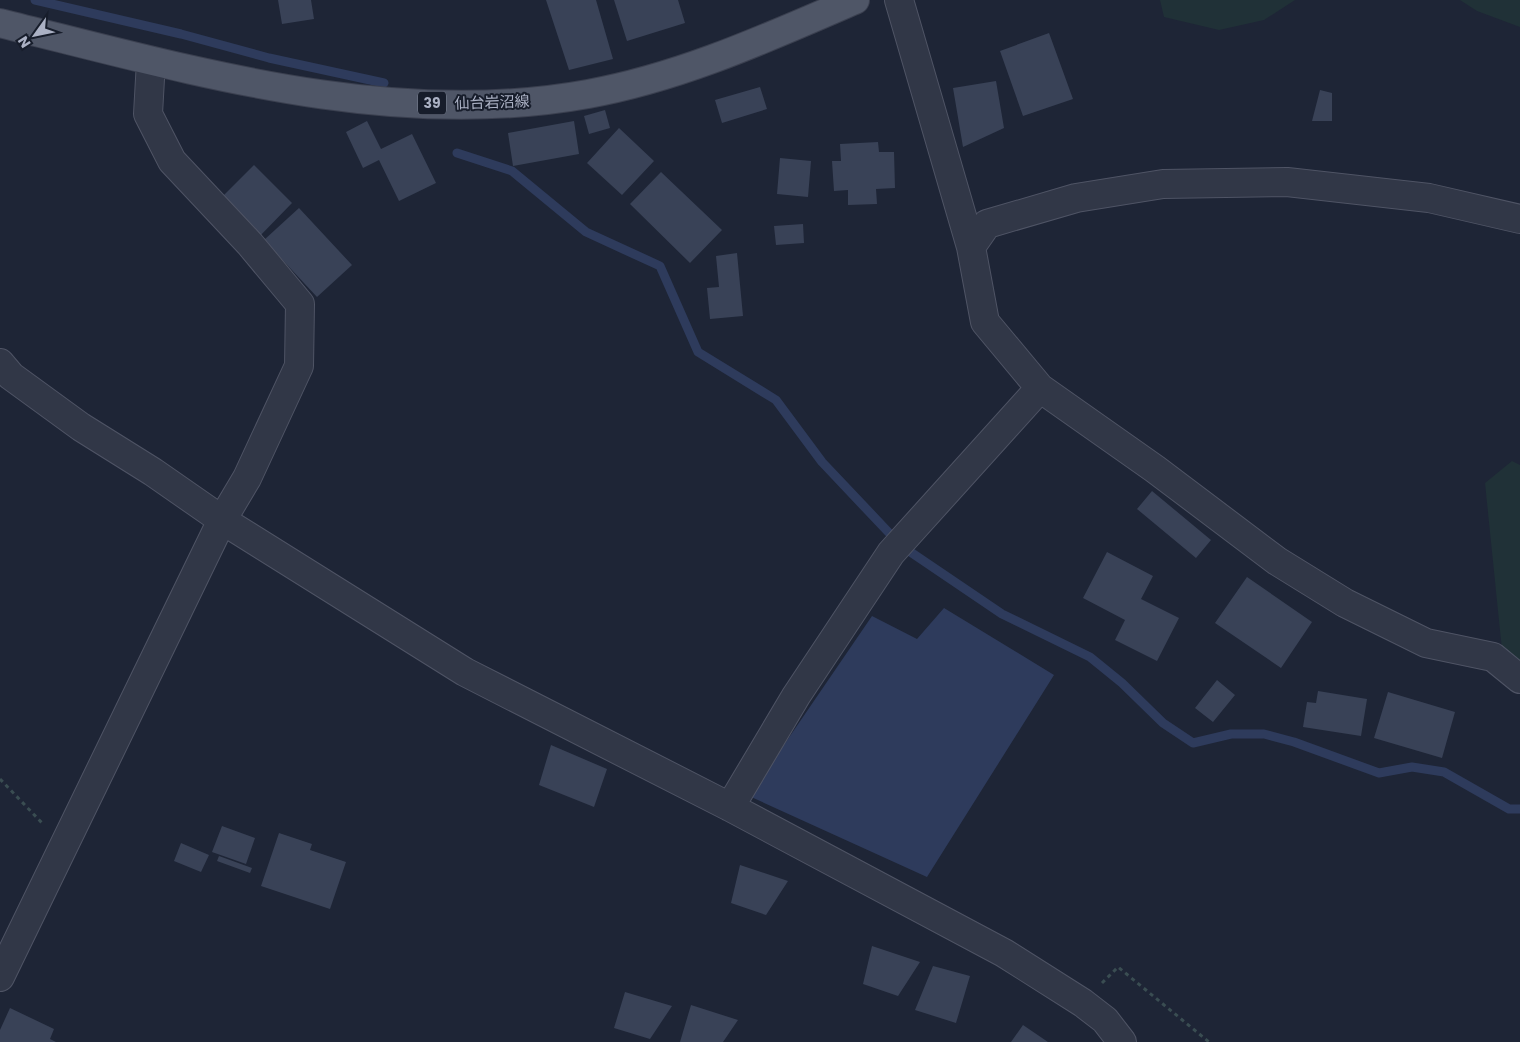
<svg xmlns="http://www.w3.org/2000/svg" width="1520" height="1042" viewBox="0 0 1520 1042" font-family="Poppins,'Noto Sans JP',sans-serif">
	<rect width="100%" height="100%" fill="#1e2536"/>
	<path fill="#203137" d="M1160,0H1295L1264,20L1219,30L1164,17Z
		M1460,0H1520V27L1477,11Z
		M1512,461L1520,465V664L1502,650L1485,483Z"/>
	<path fill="#2e3b5c" d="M944,608L1054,675L927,877L749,796L872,616L917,639Z"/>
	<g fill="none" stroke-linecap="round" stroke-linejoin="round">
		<path stroke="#2e3b5c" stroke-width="9" d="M35,0L181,34L269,58L384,83
			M457,153L512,171L586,232L660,266L698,352L776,400L822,462L892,536
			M909,551L1002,614L1090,657L1122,683L1163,723L1193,743L1231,734H1264L1294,742L1379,773L1412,767L1444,772L1509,809H1520"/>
	</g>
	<path fill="#394257" d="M278,0H311L314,19L282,24Z
		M546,0H596L613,59L569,70Z
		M614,0H678L685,23L627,41Z
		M1049,33L1073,99L1023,116L1000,51Z
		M996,81L1004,128L963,147L953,88Z
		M760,87L767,109L722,123L715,100Z
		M1320,90L1332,93V121H1312Z
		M605,110L610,128L589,134L584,116Z
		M367,121L381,149L412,134L436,183L399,201L379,160L363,168L346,132Z
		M574,121L579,154L513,166L508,133Z
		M619,128L654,161L622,195L587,163Z
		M878,142L879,152H894L895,188L876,189L877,204L848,205V190L834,191L832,161H841L840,144Z
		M780,158L811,161L808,197L777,194Z
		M254,165L292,203L257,239L219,200Z
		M661,172L722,230L690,263L630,204Z
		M299,208L352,265L317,297L264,240Z
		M803,224L804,243L776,245L774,226Z
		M737,253L743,316L710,319L707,288L719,287L716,256Z
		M1152,491L1211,540L1196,558L1137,509Z
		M1107,552L1153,576L1141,599L1179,618L1157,661L1115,640L1125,620L1083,598Z
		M1247,577L1312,622L1281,668L1215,623Z
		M1217,680L1235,695L1213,722L1195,708Z
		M1318,691L1367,699L1361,736L1303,727L1307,702L1316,703Z
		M1388,692L1455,712L1442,758L1374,738Z
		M551,745L607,769L594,807L539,785Z
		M222,826L255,838L246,864L212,852Z
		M279,833L312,844L310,850L346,862L330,909L261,886Z
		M181,843L209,855L201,872L174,861Z
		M219,856L252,868L250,873L217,861Z
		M740,865L788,881L766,915L731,903Z
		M872,946L920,962L898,996L863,984Z
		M933,966L970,976L956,1023L915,1010Z
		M625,992L672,1006L650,1039L614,1028Z
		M691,1005L738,1020L723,1042H680Z
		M10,1008L54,1029L50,1039L56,1042H0V1030Z
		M1023,1025L1048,1042H1011Z"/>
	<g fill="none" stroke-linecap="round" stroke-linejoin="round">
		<defs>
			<path id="minor" d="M899,0L971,247L985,322L1040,388L1155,469L1277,561L1345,603L1426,643L1493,657L1520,679
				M971,247L987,224L1076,198L1163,184L1287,182L1429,198L1520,219
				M0,363L11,376L81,427L153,472L222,520L465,672L730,807L1004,953L1083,1003L1105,1020L1122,1042
				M730,807L796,696L891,553L1040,388
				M0,977L222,520L247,478L299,366L300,304L250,244L172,161L148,114L151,61"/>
			<path id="primary" d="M0,23C191,70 390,130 588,94C682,77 769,37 855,0"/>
		</defs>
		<use href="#minor" stroke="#4f5465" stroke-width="30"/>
		<use href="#primary" stroke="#3b4050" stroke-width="30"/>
		<path stroke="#3a4d52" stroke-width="3" stroke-dasharray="4 4" stroke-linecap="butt" d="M0,779L43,824
			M1102,983L1118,967L1209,1042"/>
		<use href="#minor" stroke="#313747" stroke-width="28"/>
		<use href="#primary" stroke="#4f5667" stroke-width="28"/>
	</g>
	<g text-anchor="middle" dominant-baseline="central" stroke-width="4" stroke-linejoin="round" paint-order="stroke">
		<rect fill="#171d2b" stroke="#7f8596" stroke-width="1" x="418" y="91.5" width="28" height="23" rx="4"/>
		<g font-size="14" font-weight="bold" fill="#abb1c4">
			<text x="432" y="103">39</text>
		</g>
		<g font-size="15" fill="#abb1c4" stroke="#171d2b">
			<text transform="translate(492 102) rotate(-2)">仙台岩沼線</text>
		</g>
	</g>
	<g transform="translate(35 35) rotate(237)" stroke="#171d2b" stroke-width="4" paint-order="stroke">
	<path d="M0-4L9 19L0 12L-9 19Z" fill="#abb1c4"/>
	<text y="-8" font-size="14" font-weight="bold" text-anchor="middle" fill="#abb1c4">N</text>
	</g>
</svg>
